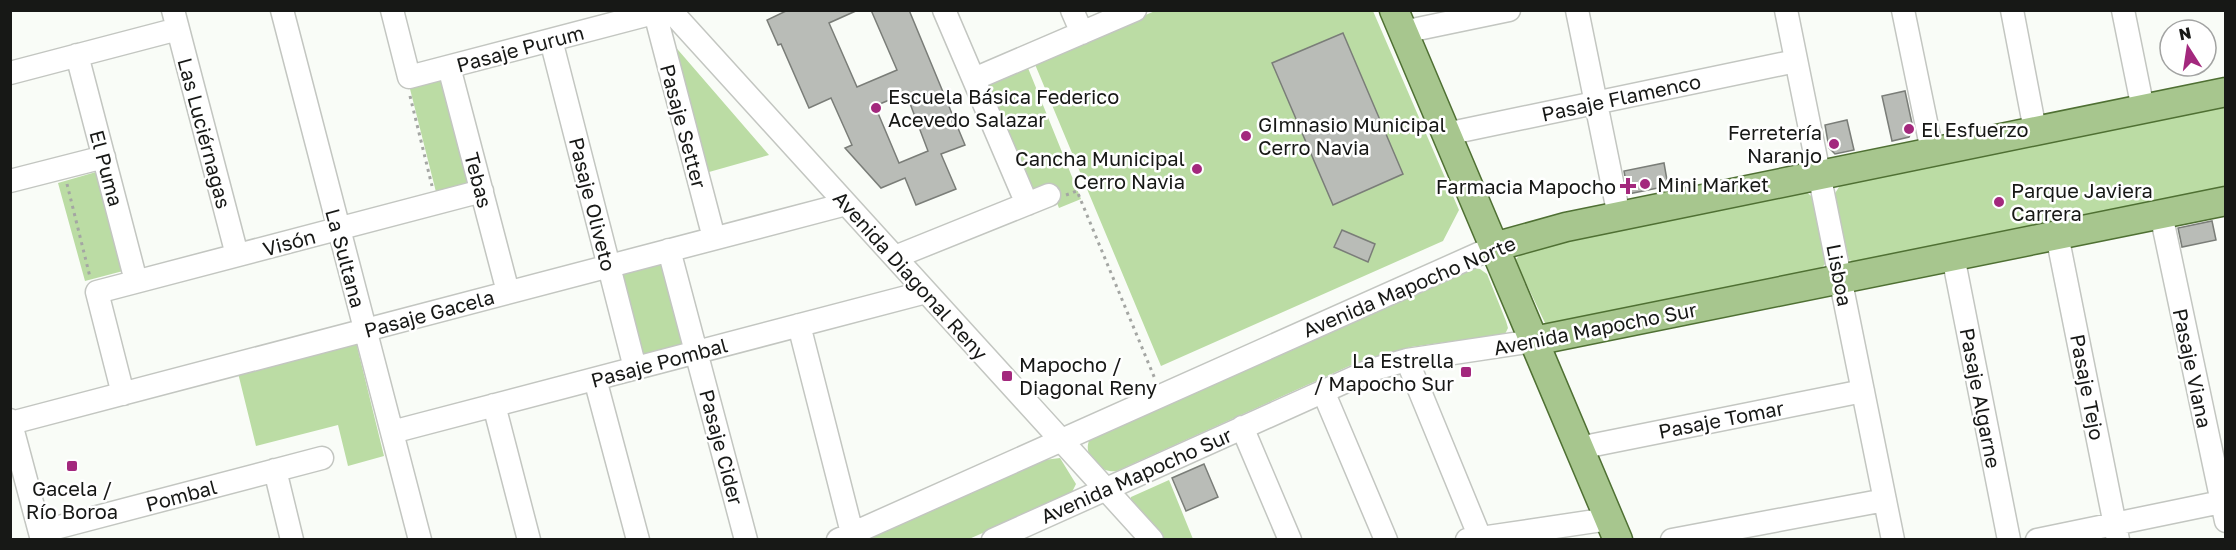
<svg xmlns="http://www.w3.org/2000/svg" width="2236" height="550" viewBox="0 0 2236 550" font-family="'Golos Text',sans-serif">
	<rect width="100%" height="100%" fill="#f9fcf7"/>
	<path fill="#bbdca4" d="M1155,11H1373L1459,210L1443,241L1161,366L1034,62Z
		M666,36L769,155L702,174Z
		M1028,68L1081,199L1059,208L1049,183L1025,193L982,86Z
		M444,75L474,183L436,192L409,85Z
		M2225,105V192L1865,266L1849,260L1834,195L1842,182Z
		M96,172L123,271L85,281L58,183Z
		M1805,191L1815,199L1826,263L1814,276L1546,325L1515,260L1525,250Z
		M668,259L689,347L639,359L616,273Z
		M1472,268L1480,269L1487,274L1506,321L1508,328L1505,334L1411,347L1356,363L1117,471C1099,474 1080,453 1091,437Z
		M356,342L384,456L348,466L338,425L256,446L238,373Z
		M1060,458L1076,484L1071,494L969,539L866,540L1044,460Z
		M1169,480L1193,539H1163L1129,503L1131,497Z"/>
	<path fill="#b9bcb7" stroke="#7a7d78" stroke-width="1.5" fill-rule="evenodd" d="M788,10H858L829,23L857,87L897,70L871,10H909L965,145L941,154L956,189L916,205L905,178L881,188L845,148L852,145L831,98L809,108L781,44L778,45L767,20ZM906,93L928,151L899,163L875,106Z
		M1343,33L1403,174L1333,205L1272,63Z
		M1905,91L1913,128L1909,137L1892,141L1882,96Z
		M1847,120L1854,150L1835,154L1829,148L1825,125Z
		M1664,163L1668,186L1628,194L1624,171Z
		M2212,221L2216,240L2182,247L2178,228Z
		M1342,230L1375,244L1368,262L1334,247Z
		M1204,464L1218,497L1186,511L1172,478Z"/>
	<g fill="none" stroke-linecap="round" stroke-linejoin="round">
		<defs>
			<path id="minor" d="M173,10L237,255
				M282,10L420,540
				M392,10L409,77L665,10
				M670,10L1152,540
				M944,10L1027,204
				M1072,10L1082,33
				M1577,10L1619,216
				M1786,10L1893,540
				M1903,10L1932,151
				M2012,10L2035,130
				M2123,10L2143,109
				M655,13L714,238
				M1403,32L1509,10
				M551,40L635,368
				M77,55L136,281
				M449,67L508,292
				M10,73L178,29
				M974,79L1135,10
				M1446,134L1796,61
				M10,181L104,157
				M2161,214L2226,521
				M2057,235L2118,540
				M669,250L746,540
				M1953,256L2009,540
				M895,257L1049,195
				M799,325L852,533
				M1407,360L1481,540
				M595,379L638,540
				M1323,391L1386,540
				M123,394L97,292L482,191
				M494,405L529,540
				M10,420L42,540
				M11,423L846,204
				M1242,427L1290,540
				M392,432L926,292
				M1579,448L1863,391
				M275,470L292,540
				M40,532L322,458
				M838,540L1494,247
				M993,540L1371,370L1407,360L1534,341
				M1467,540L1609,519
				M1672,540L1885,500
				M2037,540L2226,501"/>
			<path id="major" d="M1394,10L1618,540
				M1494,247L1566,227L2226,92
				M1534,341L2226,201"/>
		</defs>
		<use href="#minor" stroke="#c3c6c1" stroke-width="25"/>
		<use href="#major" stroke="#4f7033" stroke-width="31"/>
		<path stroke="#a4a6a3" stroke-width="3" stroke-dasharray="3 4.5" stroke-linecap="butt" d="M410,96L432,186
			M67,184L90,277
			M1066,195L1077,191L1155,379"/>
		<use href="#minor" stroke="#fff" stroke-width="22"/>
		<use href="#major" stroke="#a7c68e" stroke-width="28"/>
	</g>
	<g fill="#a3287d" stroke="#fff" stroke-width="2">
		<circle cx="876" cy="108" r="6"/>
		<circle cx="1909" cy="129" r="6"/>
		<circle cx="1246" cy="136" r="6"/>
		<circle cx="1834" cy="144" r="6"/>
		<circle cx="1197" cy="169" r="6"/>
		<circle cx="1645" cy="184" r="6"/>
		<path d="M1625 177h6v6h6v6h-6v6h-6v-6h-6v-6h6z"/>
		<circle cx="1999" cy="202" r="6"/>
		<rect x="1460" y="366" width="12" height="12" rx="3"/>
		<rect x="1001" y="370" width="12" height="12" rx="3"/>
		<rect x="66" y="460" width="12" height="12" rx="3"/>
	</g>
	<g text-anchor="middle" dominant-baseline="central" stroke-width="5" stroke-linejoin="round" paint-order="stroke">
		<g font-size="20" fill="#171816" stroke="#fff">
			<text transform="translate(520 48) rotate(-15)">Pasaje Purum</text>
			<text transform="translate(1621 97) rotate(-12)">Pasaje Flamenco</text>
			<text transform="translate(684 126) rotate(75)">Pasaje Setter</text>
			<text transform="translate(205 133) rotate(75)">Las Luciérnagas</text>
			<text transform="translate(107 168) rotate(75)">El Puma</text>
			<text transform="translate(479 180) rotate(75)">Tebas</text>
			<text transform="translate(593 204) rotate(76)">Pasaje Oliveto</text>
			<text transform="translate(289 242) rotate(-15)">Visón</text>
			<text transform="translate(346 258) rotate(75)">La Sultana</text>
			<text transform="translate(911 275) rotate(48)">Avenida Diagonal Reny</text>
			<text transform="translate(1840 275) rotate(79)">Lisboa</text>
			<text transform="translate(1409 286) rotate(-23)">Avenida Mapocho Norte</text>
			<text transform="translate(429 313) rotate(-15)">Pasaje Gacela</text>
			<text transform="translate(1595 328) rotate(-11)">Avenida Mapocho Sur</text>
			<text transform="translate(659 362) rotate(-15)">Pasaje Pombal</text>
			<text transform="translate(2193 368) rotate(78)">Pasaje Viana</text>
			<text transform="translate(2088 387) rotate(79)">Pasaje Tejo</text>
			<text transform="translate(1981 398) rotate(79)">Pasaje Algarne</text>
			<text transform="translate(1721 419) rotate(-11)">Pasaje Tomar</text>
			<text transform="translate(722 447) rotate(75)">Pasaje Cider</text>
			<text transform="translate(1136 475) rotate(-24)">Avenida Mapocho Sur</text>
			<text transform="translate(181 495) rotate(-15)">Pombal</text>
		</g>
		<g font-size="20" fill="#171816" stroke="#fff" text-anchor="start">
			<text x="888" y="96">Escuela Básica Federico<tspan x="888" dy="23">Acevedo Salazar</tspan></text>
			<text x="1258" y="124">GImnasio Municipal<tspan x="1258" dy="23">Cerro Navia</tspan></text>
			<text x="1921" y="129">El Esfuerzo</text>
			<text x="1822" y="132" text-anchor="end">Ferretería<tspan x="1822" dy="23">Naranjo</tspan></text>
			<text x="1185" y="158" text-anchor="end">Cancha Municipal<tspan x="1185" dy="23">Cerro Navia</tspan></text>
			<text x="1657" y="184">Mini Market</text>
			<text x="1616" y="186" text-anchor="end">Farmacia Mapocho</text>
			<text x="2011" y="190">Parque Javiera<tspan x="2011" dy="23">Carrera</tspan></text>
			<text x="1454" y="360" text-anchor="end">La Estrella<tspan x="1454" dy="23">/ Mapocho Sur</tspan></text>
			<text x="1019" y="364">Mapocho /<tspan x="1019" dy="23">Diagonal Reny</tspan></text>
			<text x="72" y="488" text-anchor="middle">Gacela /<tspan x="72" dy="23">Río Boroa</tspan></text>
		</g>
	</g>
	<rect width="2236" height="550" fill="none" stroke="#171816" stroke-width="24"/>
	<g transform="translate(2188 48) rotate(348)"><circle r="28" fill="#ffffff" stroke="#a2a3a2" stroke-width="1.5"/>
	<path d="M0-4.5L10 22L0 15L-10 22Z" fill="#a3287d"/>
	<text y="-9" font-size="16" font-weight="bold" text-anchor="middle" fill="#171816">N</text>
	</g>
</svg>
